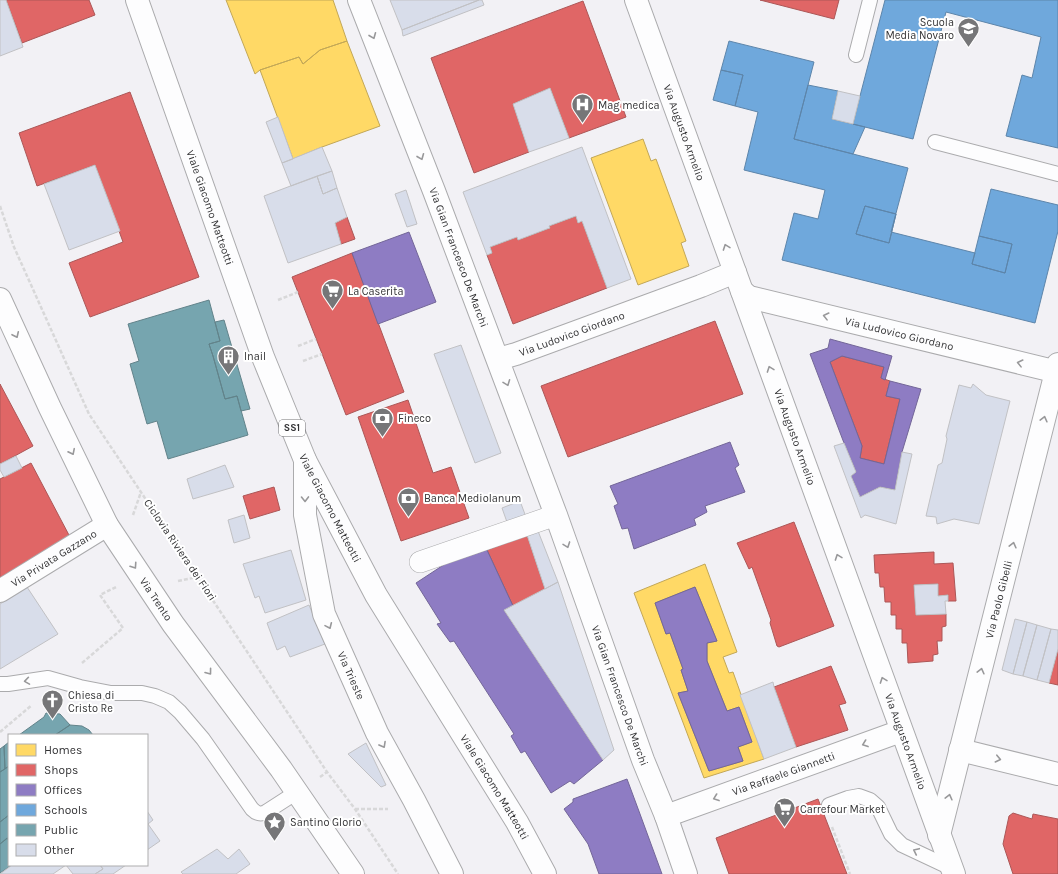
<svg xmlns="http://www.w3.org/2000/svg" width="1058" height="874" viewBox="0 0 1058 874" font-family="Karla,sans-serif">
	<rect width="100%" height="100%" fill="#f2f1f5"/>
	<path fill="#ffd966" stroke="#c2a757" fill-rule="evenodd" d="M226,0H333L347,41L320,50L303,64L299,57L260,70L255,74Z
		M347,41L380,126L322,147L293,159L260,70L299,57L303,64L320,50Z
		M643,139L651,161L656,159L686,241L681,243L689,266L638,285L591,158Z
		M705,564L737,652L723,657L729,673L733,672L764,759L704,778L634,593ZM695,587L717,641L707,643V661L727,711L739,707L752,742L738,747L743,761L709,771L678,693L688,691L681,670L683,669L670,633L666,634L655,603Z"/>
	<path fill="#e06666" stroke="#ac5757" d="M6,0H89L95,15L22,43Z
		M760,0H839L834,19Z
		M583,1L626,117L569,138L550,88L513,104L529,152L474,173L431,58Z
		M130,92L199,277L90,317L69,263L123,242L95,165L37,186L19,133Z
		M576,216L578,223L582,221L607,288L513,324L487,255L492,253L490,247L517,237L518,240L547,229L550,228L549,226Z
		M347,217L355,239L341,244L335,223Z
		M352,253L404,392L346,415L292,277Z
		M715,321L743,394L568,457L541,386Z
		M842,356L884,367L881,378L890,381L886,396L900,399L884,464L860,458L862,446L830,362Z
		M0,384L33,446L0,464Z
		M408,400L433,473L451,467L469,518L401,541L358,417Z
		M31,463L70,537L0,579V479Z
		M274,487L280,510L250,519L243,496Z
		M794,522L834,626L779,647L777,646L770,623L771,620L752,567L749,569L737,543Z
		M527,535L545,589L513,606L487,550Z
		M934,552V564L953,563L956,601H948V595L938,596V584L914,585L916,615L946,614V626L942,627V641H937L938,654L933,655V661L908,663L907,643H902V629H896V615H891V602H885L884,587H880L879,573H875L874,555Z
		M1058,649V685L1049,683Z
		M831,666L846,703L839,705L848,730L796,747L774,687Z
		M818,799L847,874H729L716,838Z
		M1013,813L1032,819L1033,814L1058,819V874H1013L1003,844L1009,816Z"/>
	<path fill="#8e7cc3" stroke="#736698" d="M409,232L436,302L378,324L352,253Z
		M830,339L892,356L885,380L881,378L884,367L842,356L830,362L862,446L860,458L884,464L900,399L886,396L890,381L921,389L902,452L895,490L880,487L860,497L851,476L856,472L844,443L810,354L828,348Z
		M730,442L739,465L735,468L745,492L705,506L707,512L694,519L696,525L634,549L628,528L622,529L614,506L618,504L610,486Z
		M487,550L513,606L504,610L603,760L574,784L570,781L551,793L525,751L521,753L511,736L514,734L454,641L450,642L437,624L441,623L416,583L445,564Z
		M695,587L717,641L707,643V661L727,711L739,707L752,742L738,747L743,761L709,771L678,693L688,691L681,670L683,669L670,633L666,634L655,603Z
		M627,779L640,814L662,874H599L588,844L564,809L573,802V799Z"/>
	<path fill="#6fa8dc" stroke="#5d85aa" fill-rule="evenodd" d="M885,0H1058V148L1006,136L1022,75L1032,78L1041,37L946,12L913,139L853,124L860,96Z
		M729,41L814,62L794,139L908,168L891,232L975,253L972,264L1005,273L1012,244L979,236L991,189L1058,205V231L1035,323L782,260L794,213L818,219L825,190L744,170L758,112L735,106L743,75L721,70ZM865,206L896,214L889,243L856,234Z
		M721,70L743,75L735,106L713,100Z
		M808,85L838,91L832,119L865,127L853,154L794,139Z
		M865,206L896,214L889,243L856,234Z
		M979,236L1012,244L1005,273L972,264Z"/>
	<path fill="#76a5af" stroke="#62838a" d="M209,300L220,341L209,344L213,356L225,399L237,396L248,435L168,459L157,421L147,424L130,364L139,361L128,324Z
		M224,320L250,409L241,411L237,396L225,399L213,356L209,344L220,341L215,322Z
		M46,713L60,714L70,725L55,735H19L44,717Z
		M70,725L82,726L89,730L93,735H55Z
		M9,742V766L5,769L4,746Z
		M4,746L5,769L0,772V749Z
		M9,766V815L0,822V772Z
		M9,815V837L0,844V822Z
		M7,838L9,841V865H12L0,873V844Z"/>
	<path fill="#d8ddea" stroke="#c1c1c4" d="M0,0H6L23,47L0,56Z
		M390,0H479L402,30Z
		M479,0H482L484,5L403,36L402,30Z
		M550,88L569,138L529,152L513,104Z
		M838,91L860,96L853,124L832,119Z
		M278,117L293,159L282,163L266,122Z
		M322,147L332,171L291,186L282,163Z
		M582,147L631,279L607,288L582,221L578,223L576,216L549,226L550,228L547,229L518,240L517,237L490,247L492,253L487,255L463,192Z
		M95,165L120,231L69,250L44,184Z
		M332,171L337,188L323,194L317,176Z
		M317,176L323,194L337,188L347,217L335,223L341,244L288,263L264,196Z
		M406,190L417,224L407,227L395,194Z
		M461,345L501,453L475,463L434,354Z
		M973,384L986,395L1010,401L979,524L954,519L937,524L936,517L926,516L938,465L942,463L947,439L946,436L959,385L971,388Z
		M844,443L856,472L851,476L860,497L880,487L895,490L902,452L912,454L896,524L865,515L861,518L834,446Z
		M16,456L22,468L4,477L0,470V464Z
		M225,465L234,487L193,499L187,479Z
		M520,501L526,517L508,525L502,508Z
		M244,515L250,538L234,543L228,520Z
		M538,531L558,582L545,589L527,535Z
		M291,550L306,600L265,613L259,596L255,598L243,564Z
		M558,582L614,750L603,760L504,610Z
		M938,584V596L948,595V601H945L946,614L916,615L914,585Z
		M27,587L58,634L0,669V604Z
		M309,605L325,644L290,657L285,646L277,650L267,623Z
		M1015,619L1027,622L1013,674L1002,670Z
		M1027,622L1037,625L1023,676L1013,674Z
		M1037,625L1051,629L1037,680L1023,676V675Z
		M1051,629L1058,630V649L1049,683L1037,680Z
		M773,682L774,687L796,747L764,759L740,695Z
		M366,743L386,785L381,787L348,754Z
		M147,811L153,820L148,824L160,841L147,850Z
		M217,849L228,859L239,849L250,864L236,874H183L181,872Z
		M12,865H66L53,874H0Z
		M66,865H100L103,869L95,874H73Z
		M100,865H126L113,874H95L103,869Z"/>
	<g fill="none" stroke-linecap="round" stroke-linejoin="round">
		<defs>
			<path id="service" d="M856,55L870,0
				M935,142L1058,174
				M0,684H8L48,678L80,687L111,693H142L155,696L169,702L180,712L203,739L252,809C256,813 260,815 266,812L297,792
				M829,805L848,798L859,796L870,800L878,807L891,834L902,845L951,868"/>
			<path id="pedestrian" d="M420,562L556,515"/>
			<g id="minor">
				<path id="s1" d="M359,0L434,191L556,515L643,760L666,816L686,874"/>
				<path id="s2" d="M636,0L954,874"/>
				<path id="s3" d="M742,291L749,297L1058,372"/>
				<path id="s4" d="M498,359L516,354L701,286L735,272"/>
				<path id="s5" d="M305,460V515L324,614L377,733L414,800L452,874"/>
				<path id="s6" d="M0,591L107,525"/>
				<path d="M960,750L1058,774"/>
				<path id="s7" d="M666,816L901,731"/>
				<path id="s8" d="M939,835L1058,364"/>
			</g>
			<g id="secondary">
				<path id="s9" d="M0,299L50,408L107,525L173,624L281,769L353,874"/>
			</g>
			<g id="primary">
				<path id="s10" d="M137,0L263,357L305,460L376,595L517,822L545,874"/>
			</g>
		</defs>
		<use href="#service" stroke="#ababad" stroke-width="16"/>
		<use href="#pedestrian" stroke="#ababad" stroke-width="22"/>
		<use href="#minor" stroke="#ababad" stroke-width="24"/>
		<use href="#secondary" stroke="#ababad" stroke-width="24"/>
		<use href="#primary" stroke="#ababad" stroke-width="24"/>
		<path stroke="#d8d8d9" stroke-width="2.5" stroke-dasharray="4 2" stroke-linecap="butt" d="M0,206L14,247L89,414L327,772L355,809L398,874
			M278,300L298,292
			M298,346L316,339
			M303,361L322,354
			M133,515L141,492
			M178,581L198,577
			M82,663L123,628L100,595L116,587
			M0,732L32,705
			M320,777L327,772
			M355,809H388
			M832,827L850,874"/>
		<use href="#service" stroke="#fdfdfe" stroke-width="14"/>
		<use href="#pedestrian" stroke="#fdfdfe" stroke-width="21"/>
		<use href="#minor" stroke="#fdfdfe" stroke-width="22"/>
		<use href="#secondary" stroke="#fdfdfe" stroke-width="22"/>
		<use href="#primary" stroke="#fdfdfe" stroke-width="22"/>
	</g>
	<defs><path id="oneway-chevron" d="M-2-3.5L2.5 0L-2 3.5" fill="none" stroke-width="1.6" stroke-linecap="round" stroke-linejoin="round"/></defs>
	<g stroke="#98989a">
		<use href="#oneway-chevron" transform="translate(373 36) rotate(68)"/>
		<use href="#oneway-chevron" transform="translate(421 157) rotate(68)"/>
		<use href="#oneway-chevron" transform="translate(726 247) rotate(-110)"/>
		<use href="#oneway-chevron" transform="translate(826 316) rotate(-166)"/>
		<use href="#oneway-chevron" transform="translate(16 335) rotate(65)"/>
		<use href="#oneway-chevron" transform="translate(1020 363) rotate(-166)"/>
		<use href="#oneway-chevron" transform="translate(770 369) rotate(-110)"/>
		<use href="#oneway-chevron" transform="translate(507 383) rotate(69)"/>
		<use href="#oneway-chevron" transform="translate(1044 419) rotate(-76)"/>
		<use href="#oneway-chevron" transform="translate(72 452) rotate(64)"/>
		<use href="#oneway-chevron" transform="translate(305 499) rotate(89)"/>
		<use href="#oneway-chevron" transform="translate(567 545) rotate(70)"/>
		<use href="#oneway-chevron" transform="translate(1013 545) rotate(-76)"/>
		<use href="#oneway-chevron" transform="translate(838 557) rotate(-110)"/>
		<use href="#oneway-chevron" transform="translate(134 566) rotate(56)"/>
		<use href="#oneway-chevron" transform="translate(329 626) rotate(66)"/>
		<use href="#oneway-chevron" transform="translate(981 671) rotate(-76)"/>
		<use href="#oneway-chevron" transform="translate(209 672) rotate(53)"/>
		<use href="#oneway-chevron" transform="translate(883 680) rotate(-110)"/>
		<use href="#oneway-chevron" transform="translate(27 681) rotate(171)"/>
		<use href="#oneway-chevron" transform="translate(865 744) rotate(160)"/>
		<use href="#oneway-chevron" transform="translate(383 745) rotate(61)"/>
		<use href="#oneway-chevron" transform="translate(998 759) rotate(13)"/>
		<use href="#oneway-chevron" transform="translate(949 797) rotate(-76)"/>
		<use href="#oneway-chevron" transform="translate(716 798) rotate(160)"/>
		<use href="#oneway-chevron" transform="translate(916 851) rotate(-155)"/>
	</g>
	<defs>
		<symbol id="school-pin" viewBox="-11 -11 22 30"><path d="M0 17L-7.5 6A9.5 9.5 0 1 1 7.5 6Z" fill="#767678" stroke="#fff"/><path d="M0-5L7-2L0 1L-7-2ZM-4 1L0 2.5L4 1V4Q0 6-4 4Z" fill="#fff"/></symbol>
		<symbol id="hospital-pin" viewBox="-11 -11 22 30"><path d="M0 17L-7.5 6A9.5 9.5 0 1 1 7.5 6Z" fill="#767678" stroke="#fff"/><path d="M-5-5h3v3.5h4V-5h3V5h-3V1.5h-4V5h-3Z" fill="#fff"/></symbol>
		<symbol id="supermarket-pin" viewBox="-11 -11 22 30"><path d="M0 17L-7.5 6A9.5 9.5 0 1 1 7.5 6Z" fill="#767678" stroke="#fff"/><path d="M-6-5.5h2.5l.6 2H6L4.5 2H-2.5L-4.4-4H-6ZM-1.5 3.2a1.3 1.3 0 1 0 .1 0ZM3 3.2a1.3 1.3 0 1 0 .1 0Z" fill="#fff"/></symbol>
		<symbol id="building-pin" viewBox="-11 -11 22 30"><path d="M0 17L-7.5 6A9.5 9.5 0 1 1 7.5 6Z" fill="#767678" stroke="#fff"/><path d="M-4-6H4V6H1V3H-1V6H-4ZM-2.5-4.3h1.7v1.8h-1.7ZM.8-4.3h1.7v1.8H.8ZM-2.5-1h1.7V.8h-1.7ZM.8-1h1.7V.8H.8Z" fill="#fff"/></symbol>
		<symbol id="bank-pin" viewBox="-11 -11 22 30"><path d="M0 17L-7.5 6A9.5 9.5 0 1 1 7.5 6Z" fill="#767678" stroke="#fff"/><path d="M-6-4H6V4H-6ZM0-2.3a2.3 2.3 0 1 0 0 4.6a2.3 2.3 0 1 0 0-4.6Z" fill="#fff"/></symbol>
		<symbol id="church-pin" viewBox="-11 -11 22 30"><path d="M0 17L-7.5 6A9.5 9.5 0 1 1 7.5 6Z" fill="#767678" stroke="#fff"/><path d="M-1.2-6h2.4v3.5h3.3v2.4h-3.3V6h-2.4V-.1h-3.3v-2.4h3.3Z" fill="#fff"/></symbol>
		<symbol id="sight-pin" viewBox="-11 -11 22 30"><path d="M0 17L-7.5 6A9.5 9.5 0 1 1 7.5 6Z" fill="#767678" stroke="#fff"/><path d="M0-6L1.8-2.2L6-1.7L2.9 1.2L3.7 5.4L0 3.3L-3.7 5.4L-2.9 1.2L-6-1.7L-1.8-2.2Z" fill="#fff"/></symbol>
	</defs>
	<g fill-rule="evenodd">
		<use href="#school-pin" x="956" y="16" width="25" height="34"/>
		<use href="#hospital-pin" x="570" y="92" width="25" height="34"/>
		<use href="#supermarket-pin" x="320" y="278" width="25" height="34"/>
		<use href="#building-pin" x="216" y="344" width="25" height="34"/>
		<use href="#bank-pin" x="370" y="406" width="25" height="34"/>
		<use href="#bank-pin" x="396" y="486" width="25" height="34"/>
		<use href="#church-pin" x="40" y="688" width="25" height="34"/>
		<use href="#supermarket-pin" x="772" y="796" width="25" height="34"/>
		<use href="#sight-pin" x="262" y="810" width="25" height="34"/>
	</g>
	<g text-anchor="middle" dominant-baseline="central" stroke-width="4" stroke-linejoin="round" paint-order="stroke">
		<rect fill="#fff" stroke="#707072" stroke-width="1" x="279" y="420" width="26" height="16" rx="3"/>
		<g font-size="10" font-weight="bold" fill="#333335">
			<text x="292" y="428">SS1</text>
		</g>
		<g font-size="11" fill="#333335" stroke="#fff" text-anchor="start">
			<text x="954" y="22" text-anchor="end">Scuola<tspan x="954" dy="13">Media Novaro</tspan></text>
			<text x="598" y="105">Mag medica</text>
			<text x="348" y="291">La Caserita</text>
			<text x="244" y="356">Inail</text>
			<text x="398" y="418">Fineco</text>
			<text x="424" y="498">Banca Mediolanum</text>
			<text x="68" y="695">Chiesa di<tspan x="68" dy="13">Cristo Re</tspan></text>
			<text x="800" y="809">Carrefour Market</text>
			<text x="290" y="822">Santino Glorio</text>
		</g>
		<g font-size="11" fill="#333335" stroke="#fff">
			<text stroke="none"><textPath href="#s2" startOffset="141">Via Augusto Armelio</textPath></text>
			<text stroke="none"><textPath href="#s10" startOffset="220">Viale Giacomo Matteotti</textPath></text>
			<text stroke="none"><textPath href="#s1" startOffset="276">Via Gian Francesco De Marchi</textPath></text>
			<text stroke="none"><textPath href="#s4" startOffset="78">Via Ludovico Giordano</textPath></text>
			<text stroke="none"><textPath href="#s3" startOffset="164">Via Ludovico Giordano</textPath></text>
			<text stroke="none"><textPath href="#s2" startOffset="465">Via Augusto Armelio</textPath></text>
			<text stroke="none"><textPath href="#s10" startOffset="544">Viale Giacomo Matteotti</textPath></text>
			<text transform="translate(180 550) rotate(56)">Ciclovia Riviera dei Fiori</text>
			<text stroke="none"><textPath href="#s6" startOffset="63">Via Privata Gazzano</textPath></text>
			<text stroke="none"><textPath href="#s9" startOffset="339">Via Trento</textPath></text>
			<text stroke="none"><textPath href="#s8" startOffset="243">Via Paolo Gibelli</textPath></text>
			<text stroke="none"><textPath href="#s5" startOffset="223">Via Trieste</textPath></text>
			<text stroke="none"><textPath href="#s1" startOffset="743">Via Gian Francesco De Marchi</textPath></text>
			<text stroke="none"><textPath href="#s2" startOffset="789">Via Augusto Armelio</textPath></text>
			<text stroke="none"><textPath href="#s7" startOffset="125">Via Raffaele Giannetti</textPath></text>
			<text stroke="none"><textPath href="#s10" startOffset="868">Viale Giacomo Matteotti</textPath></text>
		</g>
	</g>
	<rect x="8" y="734" width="140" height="132" fill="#ffffff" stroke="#adadae"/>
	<rect x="16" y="744" width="20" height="12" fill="#ffd966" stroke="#adadae"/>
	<text x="44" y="754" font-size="12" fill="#333335">Homes</text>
	<rect x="16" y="764" width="20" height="12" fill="#e06666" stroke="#adadae"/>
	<text x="44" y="774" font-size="12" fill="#333335">Shops</text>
	<rect x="16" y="784" width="20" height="12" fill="#8e7cc3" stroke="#adadae"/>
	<text x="44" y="794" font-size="12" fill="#333335">Offices</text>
	<rect x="16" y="804" width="20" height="12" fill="#6fa8dc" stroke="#adadae"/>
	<text x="44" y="814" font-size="12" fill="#333335">Schools</text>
	<rect x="16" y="824" width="20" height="12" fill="#76a5af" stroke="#adadae"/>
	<text x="44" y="834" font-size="12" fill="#333335">Public</text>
	<rect x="16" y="844" width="20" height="12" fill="#d8ddea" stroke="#adadae"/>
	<text x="44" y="854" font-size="12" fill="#333335">Other</text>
</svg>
